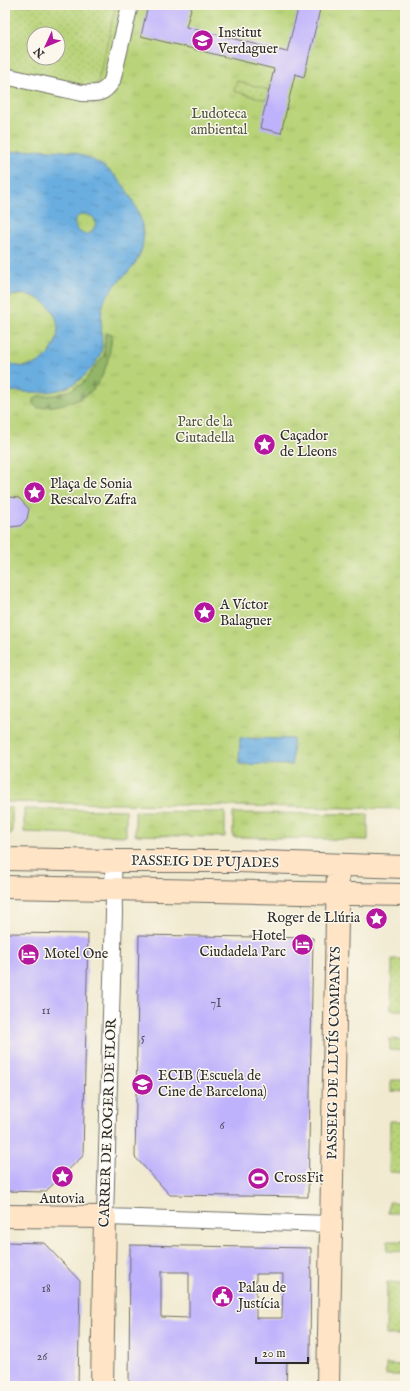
<svg xmlns="http://www.w3.org/2000/svg" width="410" height="1391" viewBox="0 0 410 1391" font-family="'IM FELL English',serif">
	<defs>
		<pattern id="grass-tufts" width="24" height="20" patternUnits="userSpaceOnUse"><rect width="24" height="20" fill="#b8d378"/><path d="M3 7l-1-3M5 7V3M7 7l1-3M15 17l-1-3M17 17v-4M19 17l1-3" fill="none" stroke="#9eb568"/></pattern>
		<pattern id="forest-firs" width="22" height="20" patternUnits="userSpaceOnUse"><rect width="22" height="20" fill="#92b568"/><path d="M5 1l3.5 6h-7zM16 11l3.5 6h-7z" fill="#779356"/></pattern>
		<pattern id="garden-dots" width="8" height="8" patternUnits="userSpaceOnUse"><rect width="8" height="8" fill="#b8d378"/><path d="M2 2h.1M6 6h.1" fill="none" stroke="#9eb568" stroke-width="1.8" stroke-linecap="round"/></pattern>
		<pattern id="water-ripples" width="26" height="14" patternUnits="userSpaceOnUse"><rect width="26" height="14" fill="#6baee0"/><path d="M2 4q2-2 4 0t4 0M15 11q2-2 4 0t4 0" fill="none" stroke="#588eb6"/></pattern>
	</defs>
	<rect width="100%" height="100%" fill="#fbf7ec"/>
	<filter id="ink" filterUnits="userSpaceOnUse"><feTurbulence type="fractalNoise" baseFrequency=".025" numOctaves="2"/><feDisplacementMap in="SourceGraphic" scale="8" xChannelSelector="R" yChannelSelector="G"/><feConvolveMatrix kernelMatrix="1 2 1 2 8 2 1 2 1" color-interpolation-filters="sRGB"/></filter>
	<filter id="wash" filterUnits="userSpaceOnUse"><feTurbulence type="fractalNoise" baseFrequency=".012" numOctaves="4" result="noise"/><feDisplacementMap in="SourceGraphic" scale="16" xChannelSelector="R" yChannelSelector="G"/><feGaussianBlur stdDeviation="0.9" result="paint"/><feColorMatrix in="noise" values="0 0 0 0 0 0 0 0 0 0 0 0 0 0 0 0 0 1.4 0 .05"/><feComposite in="paint" operator="in"/></filter>
	<g filter="url(#wash)">
		<rect width="100%" height="100%" fill="#f1ead0"/>
		<path fill="url(#grass-tufts)" stroke="#727f52" fill-rule="evenodd" d="M5,5H405V809L5,802ZM34,34H58V58H34Z
			M5,808H12V834L5,833Z
			M24,809L126,810V836L24,832Z
			M135,811L225,812V837L135,835Z
			M233,813L368,814V840L233,837Z"/>
		<path fill="url(#forest-firs)" stroke="#5e704a" d="M105,333L112,334C110,358 104,387 80,399C67,405 51,406 37,408L33,404V400L39,396L55,395L71,390L83,383L104,355Z"/>
		<path fill="url(#garden-dots)" stroke="#727f52" fill-rule="evenodd" d="M5,5H116L98,82L89,88L5,69ZM34,34H58V58H34Z
			M237,81L269,90L267,100L234,91Z
			M392,959H405V1010H391Z
			M390,1039L405,1040V1051L390,1050Z
			M391,1080H405V1092L391,1091Z
			M390,1121H405V1173L389,1172Z
			M389,1202L405,1203V1213H388Z
			M388,1241H405V1252L387,1251Z
			M387,1282L405,1283V1335H386Z
			M386,1364L405,1365V1375H386Z"/>
		<path fill="url(#water-ripples)" stroke="#4b6c86" fill-rule="evenodd" d="M38,149C49,150 61,150 72,152C104,161 124,179 137,210C143,223 146,240 140,254C133,272 114,282 105,299C99,310 102,335 102,347C101,356 95,365 89,371C65,398 38,392 5,391V361C47,386 83,318 35,297C26,293 13,294 5,299V153ZM83,214C91,214 99,220 94,228C86,246 62,220 83,214Z
			M240,738L293,739L292,765L239,764Z"/>
		<g id="blocks">
			<path fill="#bfb2fc" fill-rule="evenodd" d="M148,5H192L186,27L287,52L299,5H321L304,77L295,74L281,133L260,128L274,69L141,36Z
				M9,497L19,498L29,509L27,519L20,526L10,527L5,522V501Z
				M5,933L88,934L83,1156L45,1192L5,1191Z
				M139,935L313,938L308,1197L170,1195L135,1157Z
				M5,1242L44,1243L80,1281L78,1386L18,1385V1386H5Z
				M130,1245L311,1248L310,1362H287L286,1386H129ZM161,1272H189V1318L161,1317ZM256,1274H283L282,1318H256Z"/>
		</g>
	</g>
	<g filter="url(#ink)">
		<use href="#blocks" fill-opacity="0" stroke="#706e65" stroke-width="1"/>
		<g fill="none" stroke-linecap="round" stroke-linejoin="round">
			<defs>
				<path id="street" d="M5,76L82,93C97,94 104,94 112,81L130,5
					M113,861L114,913L105,1217L331,1224"/>
				<path id="secondary" d="M5,859L118,861H237L405,867
					M5,887L405,895
					M5,1216L105,1217L102,1386
					M328,1386L338,865"/>
			</defs>
			<use href="#street" stroke="#706e65" stroke-width="18"/>
			<use href="#secondary" stroke="#706e65" stroke-width="24"/>
			<use href="#street" stroke="#fff" stroke-width="16"/>
			<use href="#secondary" stroke="#ffe4c6" stroke-width="22"/>
		</g>
	</g>
	<defs>
		<symbol id="school-disc" viewBox="-11 -11 22 22"><circle r="9.5" fill="#b5179e" stroke="#fbf7ec"/><path d="M0-5L7-2L0 1L-7-2ZM-4 1L0 2.5L4 1V4Q0 6-4 4Z" fill="#fff"/></symbol>
		<symbol id="sight-disc" viewBox="-11 -11 22 22"><circle r="9.5" fill="#b5179e" stroke="#fbf7ec"/><path d="M0-6L1.8-2.2L6-1.7L2.9 1.2L3.7 5.4L0 3.3L-3.7 5.4L-2.9 1.2L-6-1.7L-1.8-2.2Z" fill="#fff"/></symbol>
		<symbol id="hotel-disc" viewBox="-11 -11 22 22"><circle r="9.5" fill="#b5179e" stroke="#fbf7ec"/><path d="M-6-4.5h1.5V1H6V5H4.5V3h-9V5H-6ZM-4 0a1.8 1.8 0 1 1 3.6 0ZM.5 0V-2.5h3Q6-2.5 6 0Z" fill="#fff"/></symbol>
		<symbol id="stadium-disc" viewBox="-11 -11 22 22"><circle r="9.5" fill="#b5179e" stroke="#fbf7ec"/><path d="M0-5a6.5 5 0 1 0 0 10a6.5 5 0 1 0 0-10ZM-3.5-1.8h7v3.6h-7Z" fill="#fff"/></symbol>
		<symbol id="civic-disc" viewBox="-11 -11 22 22"><circle r="9.5" fill="#b5179e" stroke="#fbf7ec"/><path d="M-.6-6.5H3V-4.5H.6V-3L4-1V1h2V6H-6V1h2V-1L-.6-3ZM-1.2 2.5V6h2.4V2.5Z" fill="#fff"/></symbol>
	</defs>
	<g fill-rule="evenodd">
		<use href="#school-disc" x="190" y="28" width="25" height="25"/>
		<use href="#sight-disc" x="252" y="432" width="25" height="25"/>
		<use href="#sight-disc" x="22" y="480" width="25" height="25"/>
		<use href="#sight-disc" x="192" y="600" width="25" height="25"/>
		<use href="#sight-disc" x="364" y="906" width="25" height="25"/>
		<use href="#hotel-disc" x="290" y="932" width="25" height="25"/>
		<use href="#hotel-disc" x="16" y="942" width="25" height="25"/>
		<use href="#school-disc" x="130" y="1072" width="25" height="25"/>
		<use href="#sight-disc" x="50" y="1164" width="25" height="25"/>
		<use href="#stadium-disc" x="246" y="1166" width="25" height="25"/>
		<use href="#civic-disc" x="210" y="1284" width="25" height="25"/>
	</g>
	<g text-anchor="middle" dominant-baseline="central" stroke-width="3" stroke-linejoin="round" paint-order="stroke">
		<g font-size="12" fill="#504d5f">
			<text x="216" y="1003">7I</text>
			<text x="46" y="1010">11</text>
			<text x="143" y="1037">5</text>
			<text x="222" y="1125">6</text>
			<text x="46" y="1288">18</text>
			<text x="42" y="1356">26</text>
		</g>
		<g font-size="14" fill="#2b2b2b" stroke="#fbf7ec" text-anchor="start">
			<text x="218" y="33">Institut<tspan x="218" dy="16">Verdaguer</tspan></text>
			<text x="280" y="436">Caçador<tspan x="280" dy="16">de Lleons</tspan></text>
			<text x="50" y="484">Plaça de Sonia<tspan x="50" dy="16">Rescalvo Zafra</tspan></text>
			<text x="220" y="605">A Víctor<tspan x="220" dy="16">Balaguer</tspan></text>
			<text x="360" y="918" text-anchor="end">Roger de Llúria</text>
			<text x="286" y="936" text-anchor="end">Hotel<tspan x="286" dy="16">Ciudadela Parc</tspan></text>
			<text x="44" y="954">Motel One</text>
			<text x="158" y="1076">ECIB (Escuela de<tspan x="158" dy="16">Cine de Barcelona)</tspan></text>
			<text x="274" y="1178">CrossFit</text>
			<text x="62" y="1199" text-anchor="middle">Autovia</text>
			<text x="238" y="1288">Palau de<tspan x="238" dy="16">Justícia</tspan></text>
		</g>
		<g font-size="14" fill="#4e553e" stroke="#fbf7ec">
			<text x="219" y="114">Ludoteca<tspan x="219" dy="16">ambiental</tspan></text>
			<text x="205" y="422">Parc de la<tspan x="205" dy="16">Ciutadella</tspan></text>
		</g>
		<g font-size="14" fill="#2b2b2b" stroke="#fbf7ec">
			<text transform="translate(205 862) rotate(1)">PASSEIG DE PUJADES</text>
			<text transform="translate(334 1053) rotate(-89)">PASSEIG DE LLUÍS COMPANYS</text>
			<text transform="translate(108 1123) rotate(-88)">CARRER DE ROGER DE FLOR</text>
		</g>
	</g>
	<rect width="410" height="1391" fill="none" stroke="#fbf7ec" stroke-width="20"/>
	<g transform="translate(46 46) rotate(226)"><circle r="19" fill="#fbf7ec" stroke="#a8a59f"/>
	<path d="M0-3L7 15L0 10L-7 15Z" fill="#b5179e"/>
	<text y="-6" font-size="11" font-weight="bold" text-anchor="middle" fill="#2b2b2b">N</text>
	</g>
	<path d="M256 1357v6h52v-6" fill="none" stroke="#2b2b2b" stroke-width="2"/>
	<text x="262" y="1357" font-size="12" fill="#2b2b2b" stroke="#fbf7ec" stroke-width="3" paint-order="stroke">20 m</text>
</svg>
